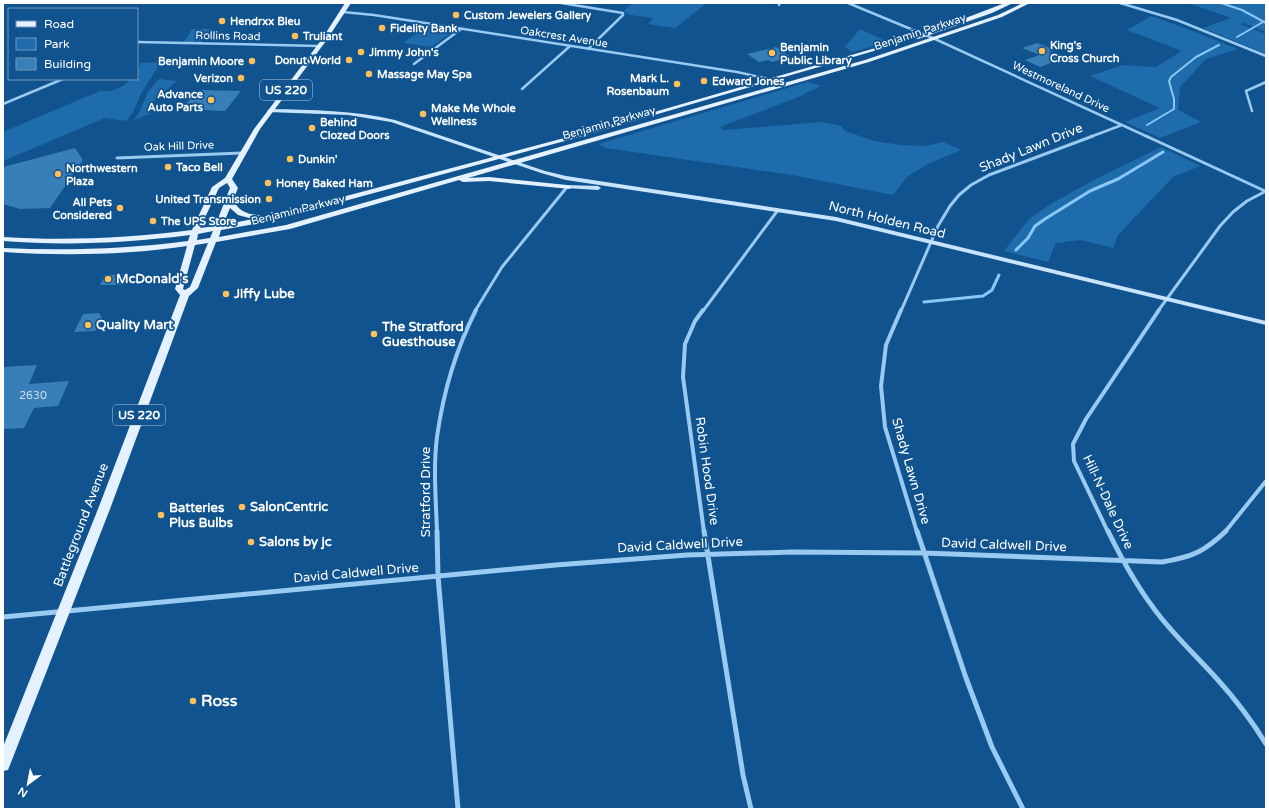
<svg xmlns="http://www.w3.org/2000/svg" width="1269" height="812" viewBox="0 0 1269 812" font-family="'Varela Round',sans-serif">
	<rect width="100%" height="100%" fill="#10538e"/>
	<path fill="#1f6cac" d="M632,3H707L675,28L648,24L653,18L630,15L624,11Z
		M1188,3H1266V32L1244,23L1240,24L1266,34V54L1203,28L1231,18Z
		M1151,16L1190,30L1238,49L1206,59L1180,87L1178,110L1201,122L1160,138L1125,122L1160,108L1090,76L1123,65L1156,67L1182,51L1127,30Z
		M426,27L452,32L431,47L403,43Z
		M192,29H213L201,42H184Z
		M860,29L888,42L852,52L845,47Z
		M161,62L142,92L133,112L126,121L105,118L3,161V132L100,91C110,93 124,88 130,79H137V70L141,63Z
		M159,79L177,81L153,102L150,114L134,120L140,111L148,92Z
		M808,82L821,86L796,98L720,127L724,130L822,122L841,126L845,131L874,141L901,145L926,146L943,142L961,150L928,164L908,176L893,195L792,175L606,148L598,144Z
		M1161,147L1200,166L1173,177L1118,235L1113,248L1081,240L1056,243L1048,262L1004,251L1029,219L1054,202L1094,180Z"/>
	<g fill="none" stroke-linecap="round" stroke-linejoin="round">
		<path stroke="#8ac7f6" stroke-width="2" d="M1221,3L1242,10L1266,23
			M1237,37L1263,22
			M1147,125L1174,109V99L1169,81L1171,77L1196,57L1219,45"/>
		<path stroke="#8ac7f6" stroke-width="3" d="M1016,250L1028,238L1035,226L1045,219L1090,191L1118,179L1163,152
			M924,302L983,296L992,290L999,275"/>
	</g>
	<path fill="#387eb8" d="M1037,43L1055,50L1040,55L1022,48Z
		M776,47L791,57L772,62L768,60L759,62L747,54Z
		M1048,52L1064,58L1040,67L1025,60Z
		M199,90L241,91L225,111L181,109Z
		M75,148L83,160L50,208L20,209L3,204V167Z
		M128,274L123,285H100L105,275Z
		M99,313L102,318L95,331L74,332L83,314Z
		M37,365L29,384L69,381L58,406L34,408L24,428L3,429V367Z"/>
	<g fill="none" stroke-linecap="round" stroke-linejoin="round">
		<path stroke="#99caf2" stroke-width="2.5" d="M561,3L623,13V15L588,49
			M848,3L935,39L1148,137
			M1120,3L1177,20L1266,56
			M779,5L780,3
			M343,12L374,15L737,72L773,80L781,84
			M137,42L319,46
			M414,64L461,29
			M522,89L570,46
			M3,104L63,79
			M1252,111L1246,91L1266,82
			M1090,137L1122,125"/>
		<path stroke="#99caf2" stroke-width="3" d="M1146,136L1265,191
			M117,158L242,153
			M475,311L502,267L567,187
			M703,311L778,210
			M901,311L938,226L950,206L959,195L971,185L989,175L1093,136
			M1158,311L1220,226L1233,212L1247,201L1266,191"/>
		<path stroke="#99caf2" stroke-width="4" d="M703,310L695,321L685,344L683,377L704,532
			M901,310L886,345L881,386L885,427L917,532
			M437,532C436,500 433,468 437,437C443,394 456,349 476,310
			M1108,532L1074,461L1073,444L1086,419L1159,310
			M1225,532L1266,481"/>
		<path stroke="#99caf2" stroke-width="5" d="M437,531L438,576L458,809
			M704,531L743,775L751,809
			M917,531L966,678L992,747L1023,809
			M1108,531C1123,562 1140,592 1162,619C1180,641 1200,660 1218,680C1236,700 1252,721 1266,744
			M3,617L556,565L687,555L793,552L924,553L1162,562C1192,557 1204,552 1226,531"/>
		<path fill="#c8e4fc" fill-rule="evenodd" d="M270,109C312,110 354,110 395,120L545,171L566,176L836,217L1266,321V325L836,221L566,180L541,173L391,122L348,115L268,112L267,111Z
			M567,185L598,186L601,188L598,190L565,188L564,187Z"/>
		<path fill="#e4f1ff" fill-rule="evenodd" d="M345,3H351L326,41L260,129L232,179L238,188L233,200C239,211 246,214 258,215C262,216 263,218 267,217L568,137L886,45L891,46L572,139L271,221L221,230L219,237L286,225L865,60L998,15L1023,3H1030L1002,17L869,62L468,178L489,177L567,185L571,187L570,189L489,181L463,182L459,180L290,229L216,242L198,288L189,296L110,509L10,765L8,770L3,771V747L98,509L180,295L175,289L187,246C126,255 64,256 3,252V248C65,251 127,249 188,241L190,235C127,243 66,246 3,241V237C66,241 129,238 192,230L212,187L225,178L254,129L322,39ZM227,183L230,188L215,226L200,228L219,188ZM230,208L238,215L253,219L223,225ZM213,231L210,238L197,240L198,234ZM208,243L190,287L185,290L183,289L195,245Z
			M1005,3H1013L992,13L918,39L913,38Z"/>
	</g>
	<g fill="#ffc05a" stroke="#10538e" stroke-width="1.5">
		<circle cx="456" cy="15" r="4"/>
		<circle cx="222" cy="21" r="4"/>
		<circle cx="382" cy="28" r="4"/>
		<circle cx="295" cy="36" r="4"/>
		<circle cx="1042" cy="51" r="4"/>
		<circle cx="361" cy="52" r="4"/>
		<circle cx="772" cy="53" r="4"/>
		<circle cx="349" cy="60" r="4"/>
		<circle cx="252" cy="61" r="4"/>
		<circle cx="369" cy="74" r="4"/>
		<circle cx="241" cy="78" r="4"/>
		<circle cx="704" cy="81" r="4"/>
		<circle cx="677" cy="84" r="4"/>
		<circle cx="211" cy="100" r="4"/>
		<circle cx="423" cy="114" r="4"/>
		<circle cx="312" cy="128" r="4"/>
		<circle cx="290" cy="159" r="4"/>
		<circle cx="168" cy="167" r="4"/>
		<circle cx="58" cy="174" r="4"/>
		<circle cx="268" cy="183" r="4"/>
		<circle cx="269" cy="199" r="4"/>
		<circle cx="120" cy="208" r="4"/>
		<circle cx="153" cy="221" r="4"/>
		<circle cx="108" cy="279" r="4"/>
		<circle cx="226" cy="294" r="4"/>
		<circle cx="88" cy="325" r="4"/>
		<circle cx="374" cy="334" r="4"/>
		<circle cx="242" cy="507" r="4"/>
		<circle cx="161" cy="515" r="4"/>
		<circle cx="251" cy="542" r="4"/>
		<circle cx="193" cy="701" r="4"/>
	</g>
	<g text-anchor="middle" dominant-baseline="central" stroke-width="3.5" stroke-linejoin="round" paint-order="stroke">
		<g font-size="11" font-weight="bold" fill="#fff" stroke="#10538e" text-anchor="start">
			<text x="464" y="15">Custom Jewelers Gallery</text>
			<text x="230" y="21">Hendrxx Bleu</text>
			<text x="390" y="28">Fidelity Bank</text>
			<text x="303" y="36">Truliant</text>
			<text x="1050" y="45">King's<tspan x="1050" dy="13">Cross Church</tspan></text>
			<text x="780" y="47">Benjamin<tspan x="780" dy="13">Public Library</tspan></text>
			<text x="369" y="52">Jimmy John's</text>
			<text x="341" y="60" text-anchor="end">Donut World</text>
			<text x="244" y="61" text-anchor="end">Benjamin Moore</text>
			<text x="377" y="74">Massage May Spa</text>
			<text x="233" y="78" text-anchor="end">Verizon</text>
			<text x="669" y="78" text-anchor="end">Mark L.<tspan x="669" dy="13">Rosenbaum</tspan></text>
			<text x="712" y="81">Edward Jones</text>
			<text x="203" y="94" text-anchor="end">Advance<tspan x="203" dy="13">Auto Parts</tspan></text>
			<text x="431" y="108">Make Me Whole<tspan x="431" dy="13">Wellness</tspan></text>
			<text x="320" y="122">Behind<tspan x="320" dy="13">Clozed Doors</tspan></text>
			<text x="298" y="159">Dunkin'</text>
			<text x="176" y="167">Taco Bell</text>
			<text x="66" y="168">Northwestern<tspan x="66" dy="13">Plaza</tspan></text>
			<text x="276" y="183">Honey Baked Ham</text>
			<text x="261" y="199" text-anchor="end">United Transmission</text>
			<text x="112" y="202" text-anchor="end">All Pets<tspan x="112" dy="13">Considered</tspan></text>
			<text x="161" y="221">The UPS Store</text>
		</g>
		<g font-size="11" fill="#fff" stroke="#10538e">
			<text transform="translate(920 32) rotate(-18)">Benjamin Parkway</text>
			<text transform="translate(228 36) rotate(1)">Rollins Road</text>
			<text transform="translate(564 37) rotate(9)">Oakcrest Avenue</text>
			<text transform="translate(1061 87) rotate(25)">Westmoreland Drive</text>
			<text transform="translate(609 123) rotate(-16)">Benjamin Parkway</text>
			<text transform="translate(179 146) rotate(-2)">Oak Hill Drive</text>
			<text transform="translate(298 210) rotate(-14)">Benjamin Parkway</text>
		</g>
		<g font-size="11" fill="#cddfed">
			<text x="33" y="395">2630</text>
		</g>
		<g fill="#10538e" stroke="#b7cbdd" stroke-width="1">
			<rect x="260" y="80" width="52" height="20" rx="3"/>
			<rect x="113" y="405" width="52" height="20" rx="3"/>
		</g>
		<g font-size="12" font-weight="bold" fill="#fff">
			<text x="286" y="90">US 220</text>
			<text x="139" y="415">US 220</text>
		</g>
		<g font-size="13" fill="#fff" stroke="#10538e">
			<text transform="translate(1031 148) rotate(-22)">Shady Lawn Drive</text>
			<text transform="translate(887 220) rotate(14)">North Holden Road</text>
			<text transform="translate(707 471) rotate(82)">Robin Hood Drive</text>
			<text transform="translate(911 471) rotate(74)">Shady Lawn Drive</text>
			<text transform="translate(426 492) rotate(-90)">Stratford Drive</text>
			<text transform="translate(1108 502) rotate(65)">Hill-N-Dale Drive</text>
			<text transform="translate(81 525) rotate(-69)">Battleground Avenue</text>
			<text transform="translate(680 545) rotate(-3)">David Caldwell Drive</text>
			<text transform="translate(1004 545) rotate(2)">David Caldwell Drive</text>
			<text transform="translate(356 573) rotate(-5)">David Caldwell Drive</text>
		</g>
		<g font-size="13" font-weight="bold" fill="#fff" stroke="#10538e" text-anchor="start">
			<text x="116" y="279">McDonald's</text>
			<text x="234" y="294">Jiffy Lube</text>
			<text x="96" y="325">Quality Mart</text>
			<text x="382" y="327">The Stratford<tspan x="382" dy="15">Guesthouse</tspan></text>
			<text x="250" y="507">SalonCentric</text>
			<text x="169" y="508">Batteries<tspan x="169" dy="15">Plus Bulbs</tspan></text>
			<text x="259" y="542">Salons by jc</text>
		</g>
		<g font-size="16" font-weight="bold" fill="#fff" stroke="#10538e" text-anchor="start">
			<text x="201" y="701">Ross</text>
		</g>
	</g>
	<rect width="1269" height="812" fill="none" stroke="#ffffff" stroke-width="8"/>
	<rect x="8" y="8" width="130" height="72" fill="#10538e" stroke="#7098bb"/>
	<rect x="16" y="21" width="20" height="6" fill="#e4f1ff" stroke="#7098bb"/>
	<text x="44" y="28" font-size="12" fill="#ffffff">Road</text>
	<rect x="16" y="38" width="20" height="12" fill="#1f6cac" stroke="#7098bb"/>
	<text x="44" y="48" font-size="12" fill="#ffffff">Park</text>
	<rect x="16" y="58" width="20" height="12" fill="#387eb8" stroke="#7098bb"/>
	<text x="44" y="68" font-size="12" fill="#ffffff">Building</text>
	<g transform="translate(28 784) rotate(212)" stroke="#10538e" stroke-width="3" paint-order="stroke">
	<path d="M0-3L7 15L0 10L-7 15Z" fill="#ffffff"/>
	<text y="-6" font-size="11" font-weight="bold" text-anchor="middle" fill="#ffffff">N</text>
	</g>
</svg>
